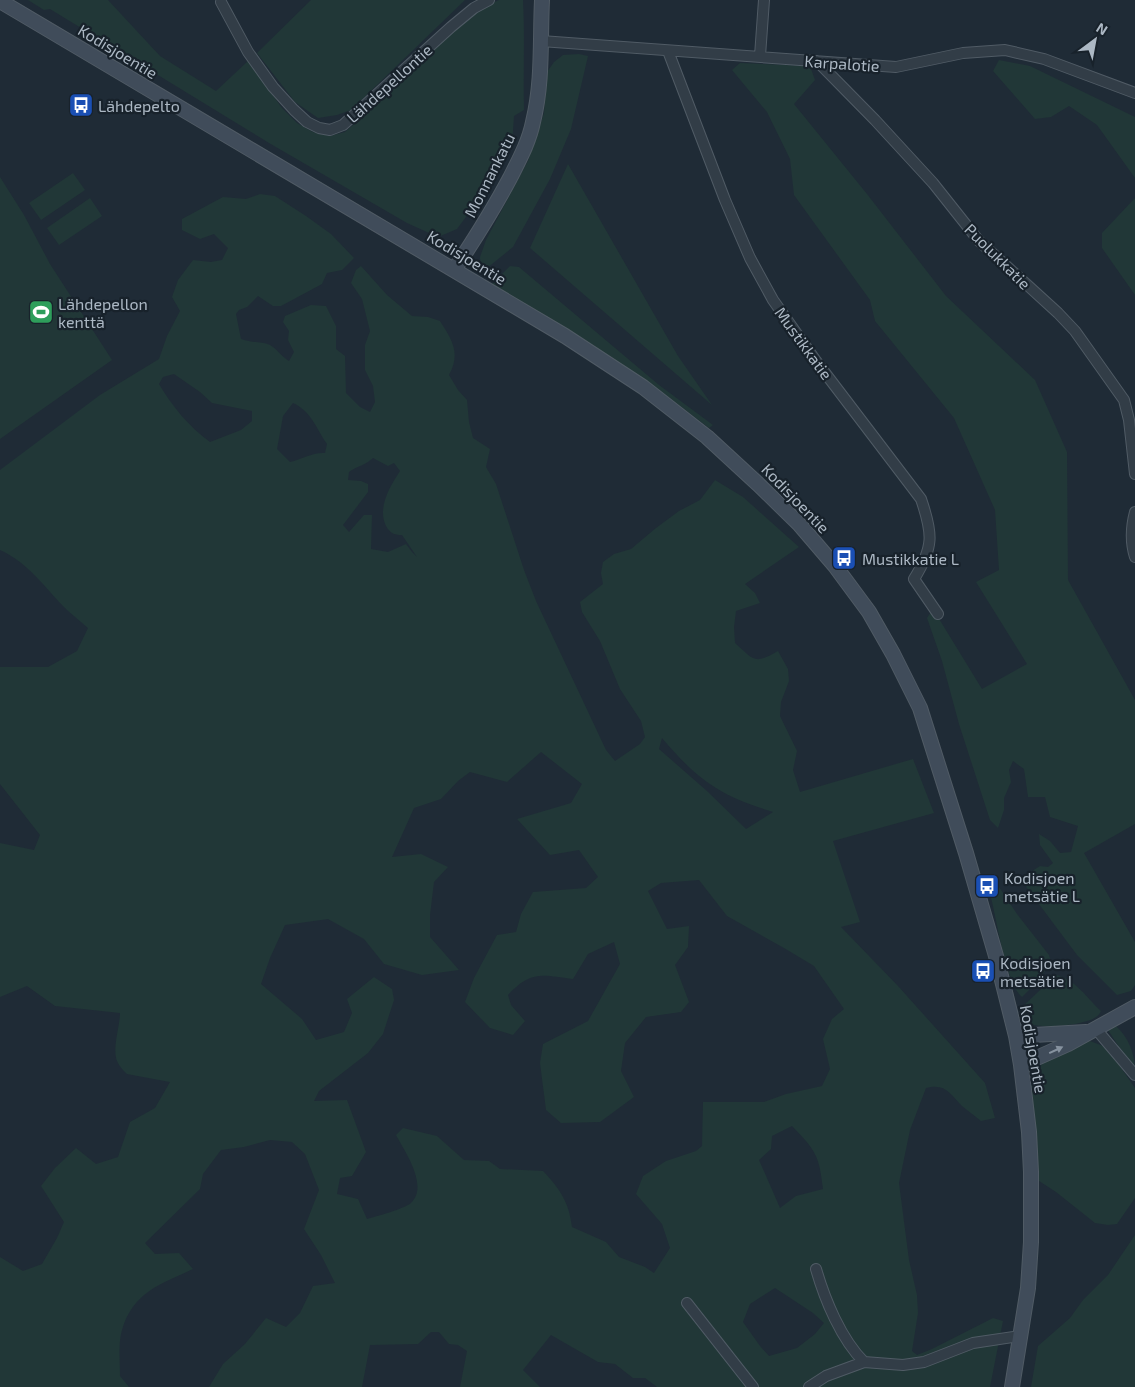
<svg xmlns="http://www.w3.org/2000/svg" width="1135" height="1387" viewBox="0 0 1135 1387" font-family="'Exo 2',sans-serif">
	<rect width="100%" height="100%" fill="#1f2b36"/>
	<path fill="#213737" fill-rule="evenodd" d="M28,0H108L160,56L216,91L248,61L282,108L297,123L313,132L330,136L345,132L368,112L381,97L444,39L479,9L499,0H523C525,37 523,73 524,110L514,116L512,146L497,175L457,229L438,237L407,223L269,143L50,9L44,10Z
		M311,0H465L351,110L337,115L318,118L295,102L257,53Z
		M579,54L588,56L571,129L550,179L513,247L481,273L480,257L486,240L528,161L544,113L547,72L554,62L563,55Z
		M999,60L1030,66L1135,117V178L1097,125L1069,106L1051,117L1035,119L993,71Z
		M740,63L810,66L815,80L794,104L867,194L946,296L1035,380L1067,452L1068,580L1135,700V824L1084,853L1135,942V985L1131,991L1117,995L1077,955L1024,884L1026,875L1040,866L1048,867L1053,863L1040,845L1039,834L1050,841L1060,853L1071,852L1078,826L1050,817L1045,797H1028L1024,769L1013,761L1009,770L1011,782L1004,798V810L998,828L990,820L959,724L942,661L927,618L933,609L982,689L1027,664L976,582L999,570L995,510L954,418L875,321L870,300L794,195L790,159L767,112L732,70Z
		M568,164L678,356L712,405L530,248Z
		M73,173L85,190L41,220L29,203Z
		M0,177L24,215L50,264L112,360L0,439Z
		M260,194L275,196L306,216L331,234L354,258L342,270L327,273L322,284L281,306H273L258,296L247,307L239,310L236,314L241,339C251,343 260,341 270,345C276,348 282,357 289,361L294,352L288,340L289,331L283,322L285,316L311,305L326,306L336,326V349L345,356L346,393L360,407L370,412L375,402L373,386L365,370V345L370,331L362,299L351,283L356,270L361,266L387,295L412,316L428,317L440,321C452,340 461,353 449,375L458,390L467,400L469,422L473,438L490,449L486,467L496,484L524,570L536,601L606,750L615,761L640,744L645,737L641,721L620,689L600,641L582,612L580,602L603,584L601,573L603,562L614,554L631,549L656,528L679,511L700,500L715,480L743,497L799,547L745,584L755,593L760,603L736,611L734,627L735,643C754,660 754,665 778,651L788,669L789,681L781,702L780,716L797,751L793,770L800,792L913,759L934,813L833,841L860,922L841,927L898,986L985,1083L995,1118L981,1121C975,1116 968,1111 962,1106C950,1094 946,1083 926,1088L910,1130L899,1183L909,1260L917,1295L918,1313L912,1351L917,1355L932,1349L993,1318L1003,1321L990,1387H657L645,1378H633L615,1364L598,1362L551,1335L523,1370L540,1387H460L467,1351L458,1345L449,1344L439,1332H431L418,1344L370,1345L362,1387H209L223,1364L245,1344L266,1318L286,1327L300,1313L313,1286L335,1283L321,1255L304,1229L319,1190L305,1154L292,1142L270,1140L244,1147L221,1150L203,1174L200,1189L145,1243L155,1254L179,1253L193,1269C161,1284 133,1292 122,1330C118,1343 120,1361 120,1376L129,1387H0V1257L23,1271L42,1264L57,1238L64,1222L41,1186L55,1168L76,1148L96,1164L118,1157L130,1122L155,1108L170,1082L127,1074C124,1071 119,1066 117,1061C112,1048 120,1026 120,1013L55,1006L27,986L0,997V843L34,850L40,835L0,784V667H48L77,651L88,628C81,622 74,616 67,610C45,588 29,563 0,550V470L100,395L159,359L167,336L180,311L172,297L178,280L193,260L211,262L222,260L228,248L214,234L200,239L182,230V219L223,197L246,199ZM174,374L200,392L212,403L252,411V421L241,430L210,442C189,427 172,406 159,384L163,377ZM293,403C311,411 316,428 327,444L325,453C313,452 302,459 290,462L277,449L283,416ZM373,458L388,466L394,463L400,471C390,486 377,508 386,526C390,533 394,535 402,535L417,557L412,552L406,544L388,552L371,549L372,515H364L349,532L343,525L368,492V484L361,481L348,480L349,472C357,466 366,465 373,458ZM662,738C678,757 695,775 716,788C733,799 754,806 773,812L746,829L707,791L659,749ZM541,752L582,784L571,803L517,819L550,855L579,850L598,877L586,888L533,892L521,914L516,932L497,935L474,978L465,1002L490,1028L513,1035L525,1021L511,1005L508,995C531,970 542,975 573,979L588,954L614,942L620,964L588,1021L543,1044L540,1063L546,1110L561,1123L600,1122L634,1097L621,1071L625,1043L646,1017L681,1012L689,1002L675,965L688,947L689,926L667,929L648,891L661,883L699,880L727,916L784,948L814,966L844,1009L832,1019L823,1039L830,1069L822,1086L786,1094L764,1102H703L702,1146L696,1151L666,1161L643,1176L636,1194L662,1224L670,1248L654,1273L645,1267L619,1257L606,1242L572,1227C569,1202 560,1189 543,1171L500,1169L489,1161L464,1160L437,1136L403,1128L396,1135C405,1152 429,1186 411,1203C404,1209 377,1216 367,1219L358,1199L337,1194L340,1178L352,1176L366,1152L347,1100L314,1101L319,1091L368,1053L383,1034L394,1000L392,989L374,977L347,999L352,1013L344,1032L316,1040L302,1019L261,984L270,958L285,925L328,919L364,939L384,964L422,975L459,970L430,937V915L434,882L448,867L421,854L392,857L414,808L441,799L458,781L470,772L507,782ZM792,1126C816,1151 819,1155 823,1189L796,1196L780,1208L759,1160L771,1149L772,1136ZM775,1288L813,1313L824,1323L815,1334L797,1348L769,1356L760,1346L743,1322L750,1304Z
		M90,198L102,216L59,245L47,228Z
		M1135,198V295L1102,248V233Z
		M510,266L519,267L659,385L713,425L709,428C640,374 567,329 492,284Z
		M997,884L1017,914L1049,955L1051,963L1037,982L1022,997C1005,984 996,912 989,890L992,886Z
		M1056,975C1074,978 1088,999 1101,1011C1100,1013 1098,1016 1096,1017C1086,1025 1042,1029 1031,1024C1024,1021 1022,1015 1020,1009Z
		M1116,1026C1129,1038 1135,1054 1135,1071L1108,1030Z
		M1090,1041L1103,1046L1110,1052L1135,1088V1198L1117,1224L1108,1225L1095,1223L1056,1192L1036,1179L1029,1091C1039,1054 1058,1053 1090,1041Z
		M1135,1235V1387H1031L1038,1346L1070,1318L1083,1300L1108,1275Z"/>
	<g fill="none" stroke-linecap="round" stroke-linejoin="round">
		<defs>
			<path id="street" d="M221,2L248,52L273,87L294,110L307,122L319,128L330,130L343,125L451,27L474,8L489,0
				M541,41L896,67L963,53L1005,50L1044,59L1135,93
				M668,51L725,200L750,258L773,300L816,361L921,499C933,534 934,547 914,579L938,614
				M760,56L764,0
				M817,61L875,120L933,183L979,241L1058,313L1075,331L1124,400L1129,420L1135,474
				M1135,512C1131,527 1130,541 1135,557
				M1096,1029L1135,1075
				M816,1269C825,1300 841,1339 864,1362
				M687,1303L753,1387
				M809,1387L826,1376L864,1362L903,1365L924,1362L973,1343L1020,1336"/>
			<path id="secondary" d="M0,1L565,336L643,387L707,437L758,484L799,524L835,566L869,612L893,654L920,708L966,853L996,956L1016,1036L1021,1065L1029,1132L1031,1172V1242L1028,1288L1012,1387
				M454,270C474,240 493,210 510,178C519,160 529,142 533,122C543,82 540,40 542,0
				M1016,1036L1086,1032
				M1021,1065L1068,1044L1135,1007"/>
		</defs>
		<use href="#street" stroke="#505b65" stroke-width="12"/>
		<use href="#secondary" stroke="#505b65" stroke-width="16"/>
		<use href="#street" stroke="#323d47" stroke-width="10"/>
		<use href="#secondary" stroke="#404c5a" stroke-width="14"/>
	</g>
	<defs><path id="oneway-solid" d="M-6-.8H1V-3.2L6.5 0L1 3.2V.8H-6Z" transform="scale(1.25)"/></defs>
	<use fill="#86929f" href="#oneway-solid" transform="translate(1056 1050) rotate(-25)"/>
	<defs>
		<symbol id="bus-square" viewBox="-11 -11 22 22"><rect x="-9" y="-9" width="18" height="18" rx="4" fill="#1a4fb4" stroke="#18222b"/><path d="M-5-6H5V4H4V6H2V4H-2V6H-4V4H-5ZM-3.5-4V0h7V-4ZM-3.5 1.2v1.5H-2V1.2ZM2 1.2v1.5H3.5V1.2Z" fill="#fff"/></symbol>
		<symbol id="stadium-square" viewBox="-11 -11 22 22"><rect x="-9" y="-9" width="18" height="18" rx="4" fill="#2e9e5b" stroke="#18222b"/><path d="M0-5a6.5 5 0 1 0 0 10a6.5 5 0 1 0 0-10ZM-3.5-1.8h7v3.6h-7Z" fill="#fff"/></symbol>
	</defs>
	<g fill-rule="evenodd">
		<use href="#bus-square" x="67" y="91" width="28" height="28"/>
		<use href="#stadium-square" x="27" y="298" width="28" height="28"/>
		<use href="#bus-square" x="830" y="544" width="28" height="28"/>
		<use href="#bus-square" x="973" y="872" width="28" height="28"/>
		<use href="#bus-square" x="969" y="957" width="28" height="28"/>
	</g>
	<g text-anchor="middle" dominant-baseline="central" stroke-width="4.5" stroke-linejoin="round" paint-order="stroke">
		<g font-size="16" fill="#acb8c4" stroke="#18222b">
			<text transform="translate(118 51) rotate(31)">Kodisjoentie</text>
			<text transform="translate(842 63) rotate(4)">Karpalotie</text>
			<text transform="translate(389 83) rotate(-42)">Lähdepellontie</text>
			<text transform="translate(489 175) rotate(-63)">Monnankatu</text>
			<text transform="translate(998 256) rotate(45)">Puolukkatie</text>
			<text transform="translate(467 257) rotate(31)">Kodisjoentie</text>
			<text transform="translate(804 343) rotate(54)">Mustikkatie</text>
			<text transform="translate(796 498) rotate(46)">Kodisjoentie</text>
			<text transform="translate(1034 1049) rotate(80)">Kodisjoentie</text>
		</g>
		<g font-size="16" fill="#acb8c4" stroke="#18222b" text-anchor="start">
			<text x="98" y="105">Lähdepelto</text>
			<text x="58" y="303">Lähdepellon<tspan x="58" dy="18">kenttä</tspan></text>
			<text x="862" y="558">Mustikkatie L</text>
			<text x="1004" y="877">Kodisjoen<tspan x="1004" dy="18">metsätie L</tspan></text>
			<text x="1000" y="962">Kodisjoen<tspan x="1000" dy="18">metsätie I</tspan></text>
		</g>
	</g>
	<g transform="translate(1095 40) rotate(32)" stroke="#18222b" stroke-width="4" paint-order="stroke">
	<path d="M0-4L9 19L0 12L-9 19Z" fill="#acb8c4"/>
	<text y="-8" font-size="14" font-weight="bold" text-anchor="middle" fill="#acb8c4">N</text>
	</g>
</svg>
